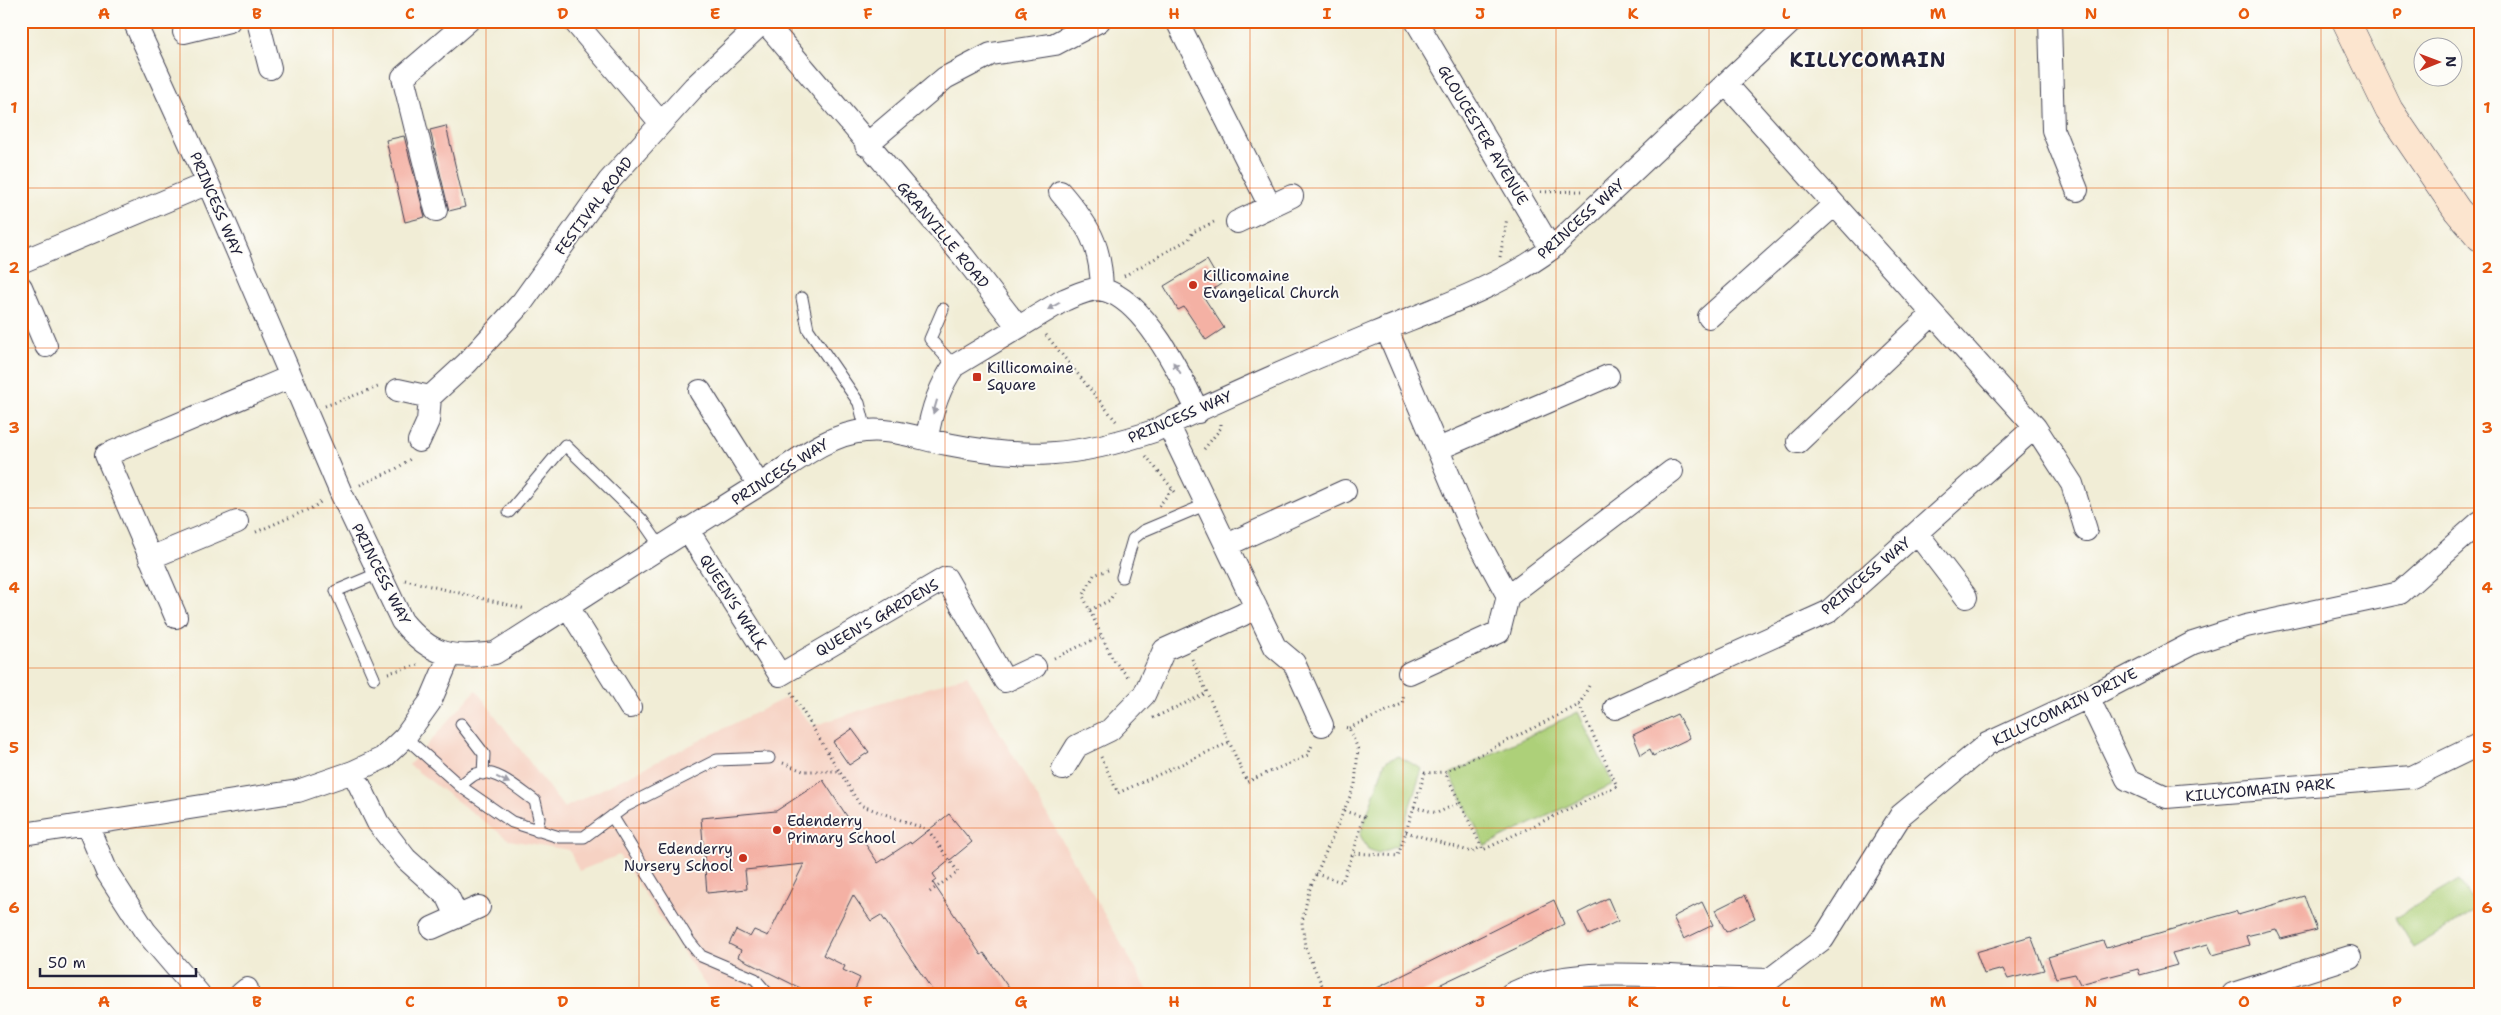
<svg xmlns="http://www.w3.org/2000/svg" width="2501" height="1015" viewBox="0 0 2501 1015" font-family="'Shantell Sans',sans-serif">
	<rect width="100%" height="100%" fill="#fdfcf7"/>
	<filter id="ink" filterUnits="userSpaceOnUse"><feTurbulence type="fractalNoise" baseFrequency=".02" numOctaves="2"/><feDisplacementMap in="SourceGraphic" scale="10" xChannelSelector="R" yChannelSelector="G"/><feConvolveMatrix kernelMatrix="1 2 1 2 8 2 1 2 1" color-interpolation-filters="sRGB"/></filter>
	<filter id="wash" filterUnits="userSpaceOnUse"><feTurbulence type="fractalNoise" baseFrequency=".0096" numOctaves="4" result="noise"/><feDisplacementMap in="SourceGraphic" scale="20" xChannelSelector="R" yChannelSelector="G"/><feGaussianBlur stdDeviation="1.12" result="paint"/><feColorMatrix in="noise" values="0 0 0 0 0 0 0 0 0 0 0 0 0 0 0 0 0 1.4 0 .05"/><feComposite in="paint" operator="in"/></filter>
	<g filter="url(#wash)">
		<rect width="100%" height="100%" fill="#f1edd6"/>
		<path fill="#f6d2c3" d="M967,675L1150,994H711L619,855L579,871L569,850L509,840L409,765L476,690L564,808L787,697L813,726Z"/>
		<path fill="#add079" stroke="#68795a" d="M1578,712L1613,784L1485,846L1450,774Z
			M1398,756L1422,769L1397,846L1378,853L1368,849L1360,835L1385,762Z
			M2459,880L2477,910L2413,948L2395,918Z"/>
		<g id="blocks">
			<path fill="#f4b1a4" d="M446,126L465,207L449,211L430,130Z
				M404,136L425,217L405,222L386,140Z
				M1207,260L1221,284L1203,296L1224,328L1206,340L1184,307L1178,310L1164,286Z
				M1677,714L1690,738L1653,756L1650,749L1641,755L1633,735Z
				M852,729L869,752L849,765L833,742Z
				M823,780L878,863L910,842L911,844L949,814L972,842L933,874L937,880L933,883L981,955L984,953L1013,994H935L881,915L871,921L853,895L823,955L845,966L843,970L860,978L853,994H812L738,957L741,950L729,944L736,930L750,937L754,930L768,936L804,864L745,870L747,889L707,893L701,818L776,811Z
				M1745,895L1755,918L1726,932L1715,910Z
				M2304,896L2317,930L2281,939L2276,929L2246,936L2249,945L2213,955L2208,944L2172,953L2177,965L2140,975L2138,969L2080,984L2075,974L2056,978L2048,957L2103,941L2106,948L2236,911L2238,915Z
				M1608,898L1618,921L1589,935L1578,913Z
				M1554,900L1564,924L1521,946L1420,994H1365Z
				M1702,902L1713,925L1684,939L1673,917Z
				M2031,936L2044,970L2008,979L2003,969L1984,974L1976,952Z"/>
		</g>
	</g>
	<g filter="url(#ink)">
		<use href="#blocks" fill-opacity="0" stroke="#414052" stroke-width="1"/>
		<g fill="none" stroke-linecap="round" stroke-linejoin="round">
			<defs>
				<path id="lane" d="M802,298L808,329L859,403L866,430
					M943,309L930,339L954,366
					M509,512L565,445L642,520L660,546
					M1122,577L1133,539L1143,531L1207,504
					M374,678L336,591L379,573
					M461,724L484,754L483,774
					M405,737L460,786L512,822L559,837H584L626,806L717,760L769,758
					M460,786C465,782 471,776 476,774C495,767 521,791 535,801L539,818L537,831
					M612,816L689,941L701,956L755,979L768,994"/>
				<path id="street" d="M134,21L208,183L341,493L402,621C431,656 451,659 495,653C583,597 671,540 759,485C792,465 826,434 865,431C894,428 920,439 947,444C1026,460 1077,457 1154,431C1226,397 1300,364 1373,334C1434,309 1498,288 1551,249L1792,21
					M258,21L270,68
					M574,21L661,123
					M764,21L963,256L1018,327
					M1177,21L1270,206
					M1416,21L1551,249
					M2050,21L2053,130L2077,190
					M184,32L229,21
					M1726,84L2035,427L2072,484L2086,530
					M866,145L945,78L991,54L1055,44L1099,21
					M1060,192C1089,226 1101,244 1102,290
					M436,210L403,77L468,21
					M1237,222L1292,196
					M21,262L208,183
					M21,287L46,346
					M1709,317L1834,205
					M1386,328L1472,530L1508,596
					M398,390L430,397L428,421L419,441
					M700,391L759,485
					M430,397L467,363L523,301L609,181L694,87L764,21
					M1168,424L1275,647L1294,663L1322,725
					M927,438C931,413 939,387 954,366L1064,300C1076,295 1091,287 1104,290C1145,301 1181,375 1198,412
					M1798,442L1933,314
					M1438,449L1608,376
					M687,529L780,675L946,578L1005,681L1035,667
					M1917,533L1966,597
					M1227,545L1345,491
					M150,558L237,522
					M568,607L630,707
					M176,617L106,455L290,377
					M1409,673L1499,632L1508,596L1672,471
					M2088,697L2127,779L2166,797L2412,777L2480,744
					M1615,708L1828,612L2035,427
					M1063,769L1077,746L1110,730L1144,695L1164,650L1242,615L1256,607
					M353,772L378,823L406,859L448,897L457,916
					M87,825L107,872L145,931L199,994
					M30,833L298,791L353,772L383,758L405,737L430,702L450,655
					M432,928L479,907
					M241,994L247,989
					M1511,994C1561,970 1616,974 1670,976C1703,978 1736,979 1769,980L1823,939L1901,815L1987,744L2099,692L2193,643L2246,626L2400,593L2480,522
					M2233,994L2350,957"/>
				<path id="secondary" d="M2346,21L2389,110L2457,210L2480,237"/>
			</defs>
			<use href="#lane" stroke="#414052" stroke-width="13"/>
			<use href="#street" stroke="#414052" stroke-width="24"/>
			<use href="#secondary" stroke="#414052" stroke-width="29"/>
			<path stroke="#414052" stroke-width="3" stroke-dasharray="1 4" stroke-linecap="butt" d="M1541,192L1582,191
				M1500,257L1507,218
				M1124,276L1189,239L1193,232L1216,221
				M1046,335L1116,421
				M325,406L378,387
				M1204,449L1221,428V424
				M1146,456L1175,492
				M360,485L396,469L410,459
				M1159,506L1172,489
				M256,532L314,507L322,501
				M1108,570L1094,575L1083,596L1112,658L1128,677
				M405,580L526,609
				M1090,610L1110,600L1115,591
				M1054,658L1102,636
				M1192,659L1247,782L1308,755L1313,743
				M388,673L418,665
				M791,692L860,805L928,830L958,872L927,894
				M1579,705L1617,786L1483,850L1445,772L1579,705L1589,686
				M1153,718L1207,693
				M1349,728L1402,704L1404,693
				M1101,757L1118,793L1230,742
				M783,763L803,771H838
				M1414,807L1437,813L1459,803
				M1344,811L1364,817L1353,853
				M1406,832L1472,852L1481,847
				M1316,874L1342,882L1353,853L1398,856L1425,773L1445,772
				M1326,994L1305,947L1302,922L1309,891L1355,785L1358,749L1349,728L1343,727"/>
			<use href="#lane" stroke="#fff" stroke-width="11"/>
			<use href="#street" stroke="#fff" stroke-width="22"/>
			<use href="#secondary" stroke="#fce5cf" stroke-width="28"/>
		</g>
		<defs><path id="oneway-solid" d="M-6-.8H1V-3.2L6.5 0L1 3.2V.8H-6Z" transform="scale(1.25)"/></defs>
		<g fill="#9c9ca7">
			<use href="#oneway-solid" transform="translate(1054 306) rotate(150)"/>
			<use href="#oneway-solid" transform="translate(1177 368) rotate(-124)"/>
			<use href="#oneway-solid" transform="translate(935 407) rotate(106)"/>
			<use href="#oneway-solid" transform="translate(503 780) rotate(26)"/>
		</g>
	</g>
	<path fill="none" stroke="#e8590c" stroke-width="1" stroke-opacity="0.55" d="M180,21V994M333,21V994M486,21V994M639,21V994M792,21V994M945,21V994M1098,21V994M1250,21V994M1403,21V994M1556,21V994M1709,21V994M1862,21V994M2015,21V994M2168,21V994M2321,21V994M21,188H2480M21,348H2480M21,508H2480M21,668H2480M21,828H2480"/>
	<g fill="#c8321e" stroke="#fdfcf7" stroke-width="2">
		<circle cx="1193" cy="285" r="5"/>
		<rect x="972" y="372" width="10" height="10" rx="2.5"/>
		<circle cx="777" cy="830" r="5"/>
		<circle cx="743" cy="858" r="5"/>
	</g>
	<g text-anchor="middle" dominant-baseline="central" stroke-width="4" stroke-linejoin="round" paint-order="stroke">
		<g font-size="15" fill="#22223b" stroke="#fdfcf7">
			<text transform="translate(1483 135) rotate(59)">GLOUCESTER AVENUE</text>
			<text transform="translate(216 204) rotate(67)">PRINCESS WAY</text>
			<text transform="translate(594 206) rotate(-53)">FESTIVAL ROAD</text>
			<text transform="translate(1581 219) rotate(-42)">PRINCESS WAY</text>
			<text transform="translate(943 235) rotate(50)">GRANVILLE ROAD</text>
			<text transform="translate(1180 417) rotate(-23)">PRINCESS WAY</text>
			<text transform="translate(780 472) rotate(-32)">PRINCESS WAY</text>
			<text transform="translate(381 574) rotate(63)">PRINCESS WAY</text>
			<text transform="translate(1866 576) rotate(-40)">PRINCESS WAY</text>
			<text transform="translate(733 602) rotate(57)">QUEEN'S WALK</text>
			<text transform="translate(877 618) rotate(-30)">QUEEN'S GARDENS</text>
			<text transform="translate(2065 707) rotate(-26)">KILLYCOMAIN DRIVE</text>
			<text transform="translate(2260 790) rotate(-5)">KILLYCOMAIN PARK</text>
		</g>
		<g font-size="15" fill="#22223b" stroke="#fdfcf7" text-anchor="start">
			<text x="1203" y="276">Killicomaine<tspan x="1203" dy="17">Evangelical Church</tspan></text>
			<text x="987" y="368">Killicomaine<tspan x="987" dy="17">Square</tspan></text>
			<text x="787" y="821">Edenderry<tspan x="787" dy="17">Primary School</tspan></text>
			<text x="733" y="849" text-anchor="end">Edenderry<tspan x="733" dy="17">Nursery School</tspan></text>
		</g>
		<g font-size="20" font-weight="bold" letter-spacing="1" fill="#22223b" stroke="#fdfcf7">
			<text x="1868" y="60">KILLYCOMAIN</text>
		</g>
	</g>
	<rect width="2501" height="1015" fill="none" stroke="#fdfcf7" stroke-width="55"/>
	<g transform="translate(2438 62) rotate(89)"><circle r="24" fill="#fdfcf7" stroke="#a5a5ac"/>
	<path d="M0-4L9 19L0 12L-9 19Z" fill="#c8321e"/>
	<text y="-8" font-size="14" font-weight="bold" text-anchor="middle" fill="#22223b">N</text>
	</g>
	<path d="M40 968v8h156v-8" fill="none" stroke="#22223b" stroke-width="2.5"/>
	<text x="48" y="968" font-size="15" fill="#22223b" stroke="#fdfcf7" stroke-width="4" paint-order="stroke">50 m</text>
	<rect x="28" y="28" width="2446" height="960" fill="none" stroke="#e8590c" stroke-width="2"/>
	<g font-size="16" text-anchor="middle" font-weight="bold" fill="#e8590c">
		<text x="104" y="19">A</text>
		<text x="257" y="19">B</text>
		<text x="410" y="19">C</text>
		<text x="563" y="19">D</text>
		<text x="715" y="19">E</text>
		<text x="868" y="19">F</text>
		<text x="1021" y="19">G</text>
		<text x="1174" y="19">H</text>
		<text x="1327" y="19">I</text>
		<text x="1480" y="19">J</text>
		<text x="1633" y="19">K</text>
		<text x="1786" y="19">L</text>
		<text x="1938" y="19">M</text>
		<text x="2091" y="19">N</text>
		<text x="2244" y="19">O</text>
		<text x="2397" y="19">P</text>
		<text x="14" y="113">1</text>
		<text x="2487" y="113">1</text>
		<text x="14" y="273">2</text>
		<text x="2487" y="273">2</text>
		<text x="14" y="433">3</text>
		<text x="2487" y="433">3</text>
		<text x="14" y="593">4</text>
		<text x="2487" y="593">4</text>
		<text x="14" y="753">5</text>
		<text x="2487" y="753">5</text>
		<text x="14" y="913">6</text>
		<text x="2487" y="913">6</text>
		<text x="104" y="1007">A</text>
		<text x="257" y="1007">B</text>
		<text x="410" y="1007">C</text>
		<text x="563" y="1007">D</text>
		<text x="715" y="1007">E</text>
		<text x="868" y="1007">F</text>
		<text x="1021" y="1007">G</text>
		<text x="1174" y="1007">H</text>
		<text x="1327" y="1007">I</text>
		<text x="1480" y="1007">J</text>
		<text x="1633" y="1007">K</text>
		<text x="1786" y="1007">L</text>
		<text x="1938" y="1007">M</text>
		<text x="2091" y="1007">N</text>
		<text x="2244" y="1007">O</text>
		<text x="2397" y="1007">P</text>
	</g>
</svg>
